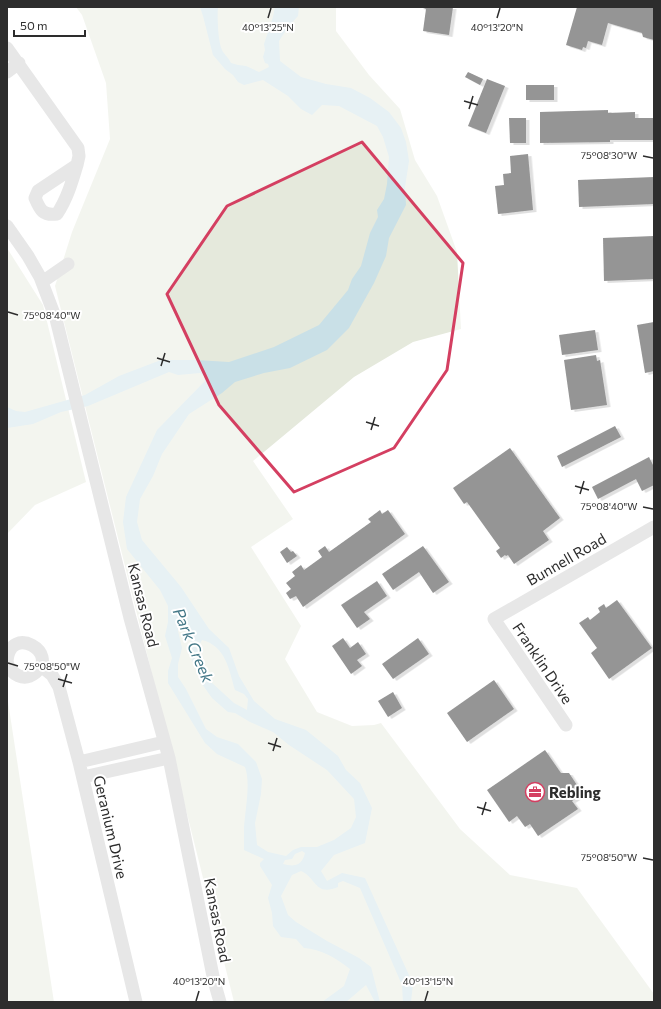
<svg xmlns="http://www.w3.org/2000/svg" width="661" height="1009" viewBox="0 0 661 1009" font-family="Commissioner,sans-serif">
	<defs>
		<filter id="shadow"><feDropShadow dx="3.5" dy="2" stdDeviation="0" flood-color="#0004"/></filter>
	</defs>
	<rect width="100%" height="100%" fill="#fff"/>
	<path fill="#e5e9dc" d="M76,7H336V31L369,75L400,109L415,160L437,196L457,252L461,329L413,342L354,377L253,461L293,519L251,547L301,626L285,659L317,712L352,726L374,725L381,723L460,829L510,875L577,888L654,994V1002H234L55,286L72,232L110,139L106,83L82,15Z
		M7,248L43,305L86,482L35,505L7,534Z
		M7,695L54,1002H7Z"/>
	<path fill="#c9e0e7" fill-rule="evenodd" d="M200,7H218C217,16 218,42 222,50C223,53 228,57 231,63L238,65L246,66L259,72L269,67L268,64L265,63L263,57L265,50L264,44L273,17L275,7H299L298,16L288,27L279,41L280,61L301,77L326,84L351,88L370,98L389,112L401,128L406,142L409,161L405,187L406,205L389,238L386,256L374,283L349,328L327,350L290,368L264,373L235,382L222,393L189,414L162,454L153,476L140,499L137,522L142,540L181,587L209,629L229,648L239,676L254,701L275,719L306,730L338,756L346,770L360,783L372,808L365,843L334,855L321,871L327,881L342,873L365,878L413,984L411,1002H403L402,985L360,888L343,881L338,883V887C315,897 316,877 301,871L292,875L281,896L288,915L296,922L327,941L359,958L371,967L380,1002H375L366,985L346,1002H322L344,986L350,969C336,958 321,949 304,948L296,939L281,937L273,926L272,913L268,898L272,885L260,866V863L264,859L244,850C244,843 244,835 244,828C245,810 251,783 245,767L217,754L205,743L168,683V671L172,658L165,636L168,622V606L160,590L127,549L123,522L126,497L157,430L205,381L204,376L200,373L178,375L169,372L88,406L61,412L33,424L7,428V407L16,411L25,412L85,395L119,376L161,360H196L229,362L274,347L319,325L348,290L352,279L361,266L370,233L378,217L377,210L384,199L387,184L389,157L383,137L377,126L339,106L322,105L312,115L301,109L288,96L263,80L244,85L238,82L233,75L225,69L213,55L203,16ZM179,617L184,621L188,631L191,643L190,655L196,670L202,684L212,698L228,712L235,713L250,722L273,732L289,745L327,770L354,799L356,817L351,828L334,840L317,847H301L293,850L286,856L268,852L257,845L255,823L261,794L262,779L256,762L238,744L217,737L206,729L186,689L178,677V664L182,648L178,631ZM202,640C226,646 229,670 235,690L244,694L248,699L247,710L234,703L211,682L198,647ZM302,851L305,853C302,866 294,867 283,864L285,860L292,859L295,854Z"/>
	<path fill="#141414" filter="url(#shadow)" d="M420,7H453L449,35L423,31L426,9Z
		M577,7H654V40L643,37L642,33L608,23L602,45L588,41L586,48L583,47L582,50L566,45Z
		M468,72L483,79L480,85L465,77Z
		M487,79L505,86L486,133L468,126Z
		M526,85H554V100H526Z
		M608,110V113L635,112V118H654V140H610V142L540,143V112Z
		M509,118H526V143H510Z
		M528,154L533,210L498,214L495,186L504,185L503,174L511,173L510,156Z
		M654,177V204L579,207L578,180Z
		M654,236V279L604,281L603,238Z
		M654,322V371L645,373L637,325Z
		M595,330L598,350L562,355L559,335Z
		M596,355L597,361L600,360L607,405L571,410L564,360Z
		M615,426L621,437L562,467L557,456Z
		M510,448L560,518L543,531L549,540L514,564L508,555L506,556L505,555L501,558L496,551L500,548L467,502L464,504L453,488Z
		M649,457L654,467V485L642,491L636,479L598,499L592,487Z
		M380,510L382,514L388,510L405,534L303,607L296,596L290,599L286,593L291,589L286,583L295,576L292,572L301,565L304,570L322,557L318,551L325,546L329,552L371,522L368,519Z
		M423,546L449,582L433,593L419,572L393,590L382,574Z
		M287,547L291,552L293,551L297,556L287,563L280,552Z
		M377,581L387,596L364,612L370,619L357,628L341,605Z
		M617,600L652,648L609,679L591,653L597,648L579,623L588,617L590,620L600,612L598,608L604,604L606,608Z
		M343,638L350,648L358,642L366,654L357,660L362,666L351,674L332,646Z
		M418,638L429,654L393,679L382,664Z
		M494,680L514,709L467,742L447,713Z
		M393,692L402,708L388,717L378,701Z
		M545,750L561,773H569L583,794L572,801L578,809L538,836L530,824L525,827L517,816L509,822L487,790Z"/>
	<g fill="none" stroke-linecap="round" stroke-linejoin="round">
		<path stroke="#cacaca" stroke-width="13" d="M7,48L78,148L79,156L77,165
			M7,72L19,63
			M77,165C72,182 67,199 57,214C43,216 40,210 35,198L38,191Z
			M7,226L28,256L40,277L56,319L130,618L169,758L214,981L220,1002
			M42,282L68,264
			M7,661C10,623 61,653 35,673C24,682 11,675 7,662
			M41,666L52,675L59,687L79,762L136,1002
			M566,725L494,619L654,527
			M79,762L164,742
			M83,777L169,758"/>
	</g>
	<path d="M0 0H661V1009H0ZM362,142L463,263L447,370L394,448L294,492L219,405L167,294L227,206Z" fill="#fff" fill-opacity=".55" fill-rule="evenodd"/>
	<path fill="none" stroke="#d43f61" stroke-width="3" stroke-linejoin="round" d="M362,142L463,263L447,370L394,448L294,492L219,405L167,294L227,206Z"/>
	<path fill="none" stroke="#2d2d2d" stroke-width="1.5" d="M268,18L271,8M497,18L500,8M464,101L478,105M469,109L473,96M643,156L653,158M8,312L18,315M157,358L170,362M161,366L165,353M366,422L379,426M371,430L375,417M575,486L589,490M580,494L584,481M643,507L653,509M8,663L18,666M58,679L72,683M63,687L67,674M268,743L281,747M273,751L277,738M477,807L491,811M482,815L486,802M643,858L653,860M196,1001L199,991M425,1001L428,991"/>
	<defs>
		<symbol id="office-ring" viewBox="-11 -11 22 22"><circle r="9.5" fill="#fff" stroke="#d43f61" stroke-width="1.5"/><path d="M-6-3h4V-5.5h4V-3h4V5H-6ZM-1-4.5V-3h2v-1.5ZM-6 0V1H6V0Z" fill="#d43f61"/></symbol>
	</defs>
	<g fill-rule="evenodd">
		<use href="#office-ring" x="524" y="781" width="22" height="22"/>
	</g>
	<g text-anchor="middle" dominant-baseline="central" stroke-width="4" stroke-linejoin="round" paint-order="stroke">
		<g font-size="15" fill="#2d2d2d" stroke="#fff">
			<text transform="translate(566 559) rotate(-30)">Bunnell Road</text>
			<text transform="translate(144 605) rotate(76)">Kansas Road</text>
			<text transform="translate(543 663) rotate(56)">Franklin Drive</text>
			<text transform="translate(111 827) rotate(77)">Geranium Drive</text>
			<text transform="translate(218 920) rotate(79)">Kansas Road</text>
		</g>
		<g font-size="15" font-weight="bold" fill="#2d2d2d" stroke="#fff" text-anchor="start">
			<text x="549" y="792">Rebling</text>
		</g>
		<g font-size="16" font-style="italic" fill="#437787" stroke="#fff">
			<text transform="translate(194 645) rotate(67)">Park Creek</text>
		</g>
	</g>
	<g font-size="10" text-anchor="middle" fill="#2d2d2d" stroke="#fff" stroke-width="4" stroke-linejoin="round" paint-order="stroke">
		<text x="268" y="31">40°13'25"N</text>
		<text x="497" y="31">40°13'20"N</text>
		<text x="609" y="159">75°08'30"W</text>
		<text x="52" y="319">75°08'40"W</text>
		<text x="609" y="510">75°08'40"W</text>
		<text x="52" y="670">75°08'50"W</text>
		<text x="609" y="861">75°08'50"W</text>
		<text x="199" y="985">40°13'20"N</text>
		<text x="428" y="985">40°13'15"N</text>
	</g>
	<rect width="661" height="1009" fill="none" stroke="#2d2d2d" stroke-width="16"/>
	<path d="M14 30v6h71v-6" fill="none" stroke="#2d2d2d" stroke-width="2"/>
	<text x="20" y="30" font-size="12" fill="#2d2d2d" stroke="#ffffff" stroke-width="3" paint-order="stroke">50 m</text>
</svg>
